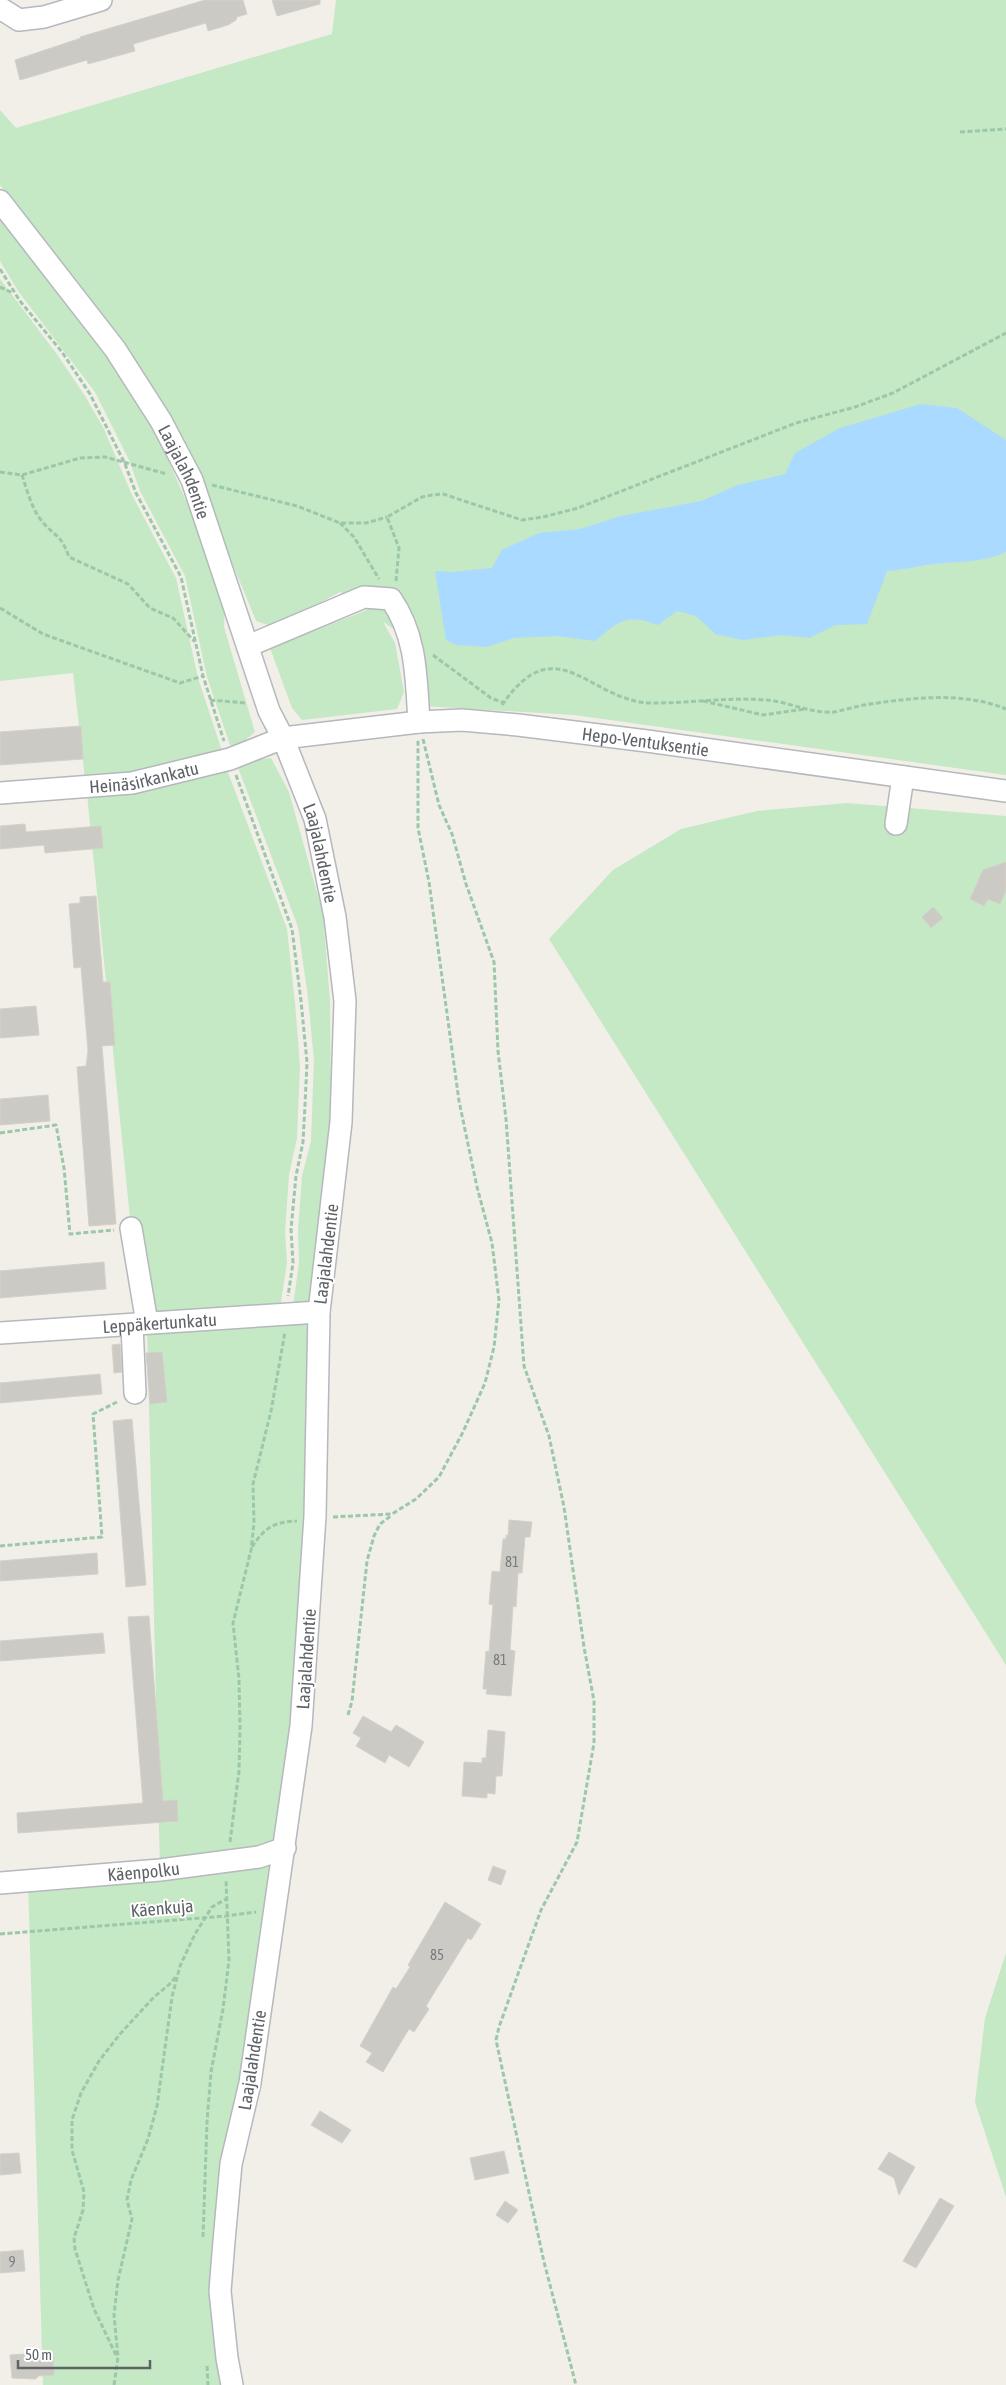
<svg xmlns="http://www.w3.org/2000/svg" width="1006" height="2385" viewBox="0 0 1006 2385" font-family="'Asap Condensed',sans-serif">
	<rect width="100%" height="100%" fill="#f1efe8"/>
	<path fill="#c5e8c5" d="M336,0H1006V775L574,715L422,706L411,640L383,622L395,643L404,692L397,709L302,720L292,708L270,648L367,610L340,592L274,627L256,621L195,472L124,343L73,276L0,185V110L16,128L332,34Z
		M0,216L107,354L153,425L201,535L225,606L224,627L255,732L232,751L207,677L185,576L140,491L129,460L95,392L18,291L0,261Z
		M0,279L56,353L85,396L104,429L132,495L176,578L198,678L222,751L130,774L85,779L73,673L0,681Z
		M271,758L289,792L323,914L330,1001L331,1114L312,1300L293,1306L299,1263L298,1229L302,1176L311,1141L314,1060L308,998L298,927L236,762Z
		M226,767L287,929L295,1003L300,1066L297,1138L289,1175L285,1232L287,1263L280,1308L146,1316L131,1228L87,794Z
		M847,803L1006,816V1665L549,939L613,870L681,829L757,811Z
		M319,1312L301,1726L224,2241L232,2385H43L28,1881L160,1870L147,1323Z
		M1006,1953V2197L975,2102L985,2018Z"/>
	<path fill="#aadaff" d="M921,404L957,408L1006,440V552C983,563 959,561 934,564C918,566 903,570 887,571L867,624L836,625L809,638L782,635L743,640L715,634L696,616L677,611L658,625C626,614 620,620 595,641L557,636L514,638L487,647L456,645L446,640L435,571L451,572L492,568L502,550L539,533L580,529L621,516L701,501L738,485L785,474L795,453L840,428Z"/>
	<path fill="#cccac5" stroke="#d6d1c6" d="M205,0H243L247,14L237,17L236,20L228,25L208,31L206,23L133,44L135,51L88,64L87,60L20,80L15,60L81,38L80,37Z
		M272,0H320V4L277,16Z
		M81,726L83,759L0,765V732Z
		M25,824L26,832L101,826L103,848L45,853L44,845L0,849V826Z
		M1006,862V891L1000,904L988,899L984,906L970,899L983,870Z
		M96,896L103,982H110L115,1045L102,1046L116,1224L89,1226L77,1067L86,1066L88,1051L81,967L74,968L69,904L80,903V897Z
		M933,907L943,918L931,928L922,917Z
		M36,1006L39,1035L0,1038V1009Z
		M48,1095L50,1121L0,1125V1099Z
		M104,1262L106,1289L0,1298V1271Z
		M120,1344L122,1372L114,1373L112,1345Z
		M162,1352L167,1402L150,1404L146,1353Z
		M100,1374L102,1394L0,1403V1383Z
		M132,1419L146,1585L126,1587L113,1421Z
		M509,1520L532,1522L530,1537H525L522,1573H518L516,1607L513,1606L510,1650L515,1651L511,1696L486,1694L487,1689H483L486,1651L489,1652L493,1605L489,1604L492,1571L500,1572L503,1539H506V1535L508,1536Z
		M97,1553L98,1574L0,1581V1561Z
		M149,1616L163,1801L177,1800L178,1821L18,1833L17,1813L143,1803L128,1617Z
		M103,1633L105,1653L0,1661V1641Z
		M363,1716L391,1732L396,1725L424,1742L409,1767L389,1755L385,1763L356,1746L361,1738L353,1733Z
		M488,1730L505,1732L502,1776H496L495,1794L487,1793V1798L462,1796L464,1762L482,1763V1758H486Z
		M493,1866L506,1871L501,1885L488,1880Z
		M445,1902L481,1924L471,1940L468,1938L426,2006L429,2009L414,2032L409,2029L383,2072L366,2062L372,2053L360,2046L393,1987L396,1989L410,1967L408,1965Z
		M320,2111L351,2130L342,2143L311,2125Z
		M504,2151L509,2173L475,2180L470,2158Z
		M889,2152L915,2167L899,2195L894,2178L878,2169Z
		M19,2153L21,2173L0,2175V2154Z
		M940,2198L954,2206L916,2268L903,2261Z
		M505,2201L518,2210L508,2223L496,2215Z
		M23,2250L25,2271L0,2273V2252Z
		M53,2352L54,2375L38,2376L36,2379L12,2378L10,2355Z"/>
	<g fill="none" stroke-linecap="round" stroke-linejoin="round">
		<defs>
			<g id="minor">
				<path d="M0,8L19,20L44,17L101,0"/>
				<path id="s1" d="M0,201L115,349L161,421L192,480L269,711L283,738L315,819L335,917L345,1001L341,1122L319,1312L315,1516L301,1726L250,2083L231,2164L224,2241L220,2291L227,2358L232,2385"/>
				<path d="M248,646L364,597L391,599C417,637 416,677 419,722"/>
				<path id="s2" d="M0,793L132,783L230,759L283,738L419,722L462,720L518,725L647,741L1006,791"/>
				<path d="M896,824L903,777"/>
				<path d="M131,1228L147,1323"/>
				<path d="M132,1325L135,1393"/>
				<path id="s3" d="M0,1333L319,1312"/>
				<path id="s4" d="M0,1883L160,1870L259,1857L285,1848"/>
			</g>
		</defs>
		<use href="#minor" stroke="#b5b8bc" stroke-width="24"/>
		<path stroke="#9cc7a9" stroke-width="3" stroke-dasharray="5 2.5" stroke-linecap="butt" d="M960,132L1006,129
			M0,269L20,301L62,352L90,394L125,464L136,493L181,577L203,676L224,741
			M0,287L13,293
			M0,472L22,475L80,458L105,457L167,474
			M22,475C27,490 31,507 41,520C54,537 60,532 69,557L128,584L150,608L173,618L195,642
			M212,485L297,506L340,523H366L387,517
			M340,523L354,537L379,579
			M396,581L399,548L387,517L422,497L432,495L443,494L522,520L543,517L578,508L796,423L855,407L893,393L1006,333
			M0,608L43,634L180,683L203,676
			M433,655L491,698L504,703
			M210,700L246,703
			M703,701L763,715L805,709
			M502,705C558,624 590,704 654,703C692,703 729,697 767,700C789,702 812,714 834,712C844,710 854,707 864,705C909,698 963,691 1006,709
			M423,739L439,805L452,834L466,884L494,962L498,1051L506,1119L524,1366L549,1436L564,1507L584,1647L594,1701V1743L577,1842L541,1910L499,2027L496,2040L544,2262L576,2385
			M236,775L292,929L301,1001L307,1062L305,1105L303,1142L296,1176L291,1229L293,1263L288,1296
			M0,1133L56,1125L64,1168L70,1234L114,1230
			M333,1517L392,1514L416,1499L439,1477L463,1432L485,1383L494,1347L499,1300L492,1243L477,1187L459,1101L429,882L418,828V740
			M0,1546L102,1537L93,1414L119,1401
			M252,1547C265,1527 274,1522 297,1521
			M348,1715L352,1701L367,1561L374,1536L380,1524L392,1515
			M230,1842L239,1771L240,1728L239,1679L233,1623L251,1550L254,1523L253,1484L271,1411L285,1332
			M0,1934L226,1916L256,1912
			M203,2237L207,2122L211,2072L223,2009L229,1960L226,1880
			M116,2355L94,2309L75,2249L74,2238L83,2210L84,2192L72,2150V2120L81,2093L99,2061L120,2034L154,1997L171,1983L177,1975
			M207,2366L208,2385
			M114,2385L118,2357L114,2315L118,2280L132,2219L127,2200L131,2180L148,2139L157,2106L172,1997L180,1966L195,1934L212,1907L226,1899"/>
		<use href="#minor" stroke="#fff" stroke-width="21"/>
	</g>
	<g text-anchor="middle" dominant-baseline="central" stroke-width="4" stroke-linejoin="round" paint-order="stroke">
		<g font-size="15" fill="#7a7d7f">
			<text x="512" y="1561">81</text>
			<text x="500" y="1659">81</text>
			<text x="437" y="1954">85</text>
			<text x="12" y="2261">9</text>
		</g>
		<g font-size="18" fill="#5f6368" stroke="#fff">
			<text stroke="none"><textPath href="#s1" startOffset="329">Laajalahdentie</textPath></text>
			<text stroke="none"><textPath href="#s2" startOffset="655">Hepo-Ventuksentie</textPath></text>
			<text stroke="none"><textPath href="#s2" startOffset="145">Heinäsirkankatu</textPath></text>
			<text stroke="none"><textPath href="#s1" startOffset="735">Laajalahdentie</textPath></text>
			<text transform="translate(326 1254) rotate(-83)">Laajalahdentie</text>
			<text stroke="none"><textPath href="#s3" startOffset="160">Leppäkertunkatu</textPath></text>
			<text transform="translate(306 1659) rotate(-86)">Laajalahdentie</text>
			<text stroke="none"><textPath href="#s4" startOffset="144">Käenpolku</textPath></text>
			<text transform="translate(162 1908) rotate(-5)">Käenkuja</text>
			<text transform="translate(252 2060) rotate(-81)">Laajalahdentie</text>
		</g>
	</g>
	<path d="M18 2360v8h132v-8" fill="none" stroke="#5f6368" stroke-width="2.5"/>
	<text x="25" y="2360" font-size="15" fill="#5f6368" stroke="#ffffff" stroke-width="4" paint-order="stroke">50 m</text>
</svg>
